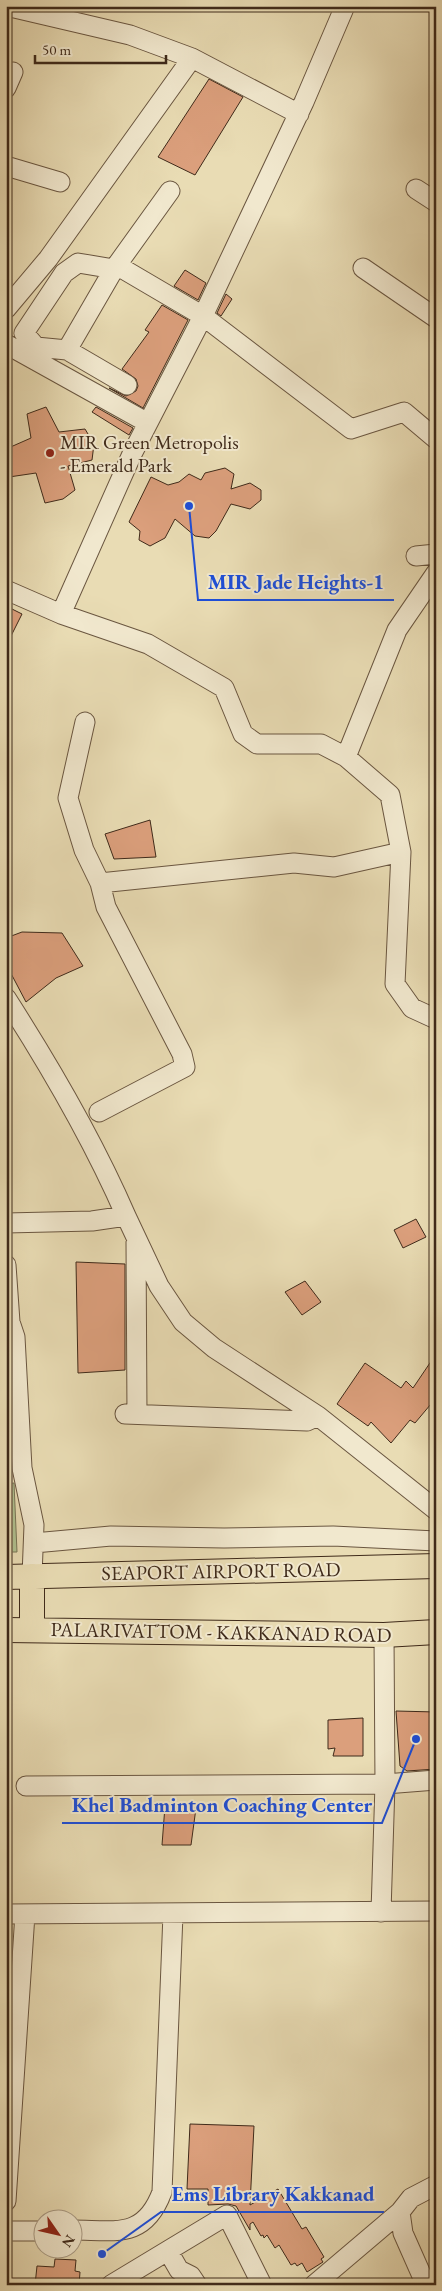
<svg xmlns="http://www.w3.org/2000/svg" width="442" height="2291" viewBox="0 0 442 2291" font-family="'EB Garamond',serif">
	<rect width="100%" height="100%" fill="#e9dcb4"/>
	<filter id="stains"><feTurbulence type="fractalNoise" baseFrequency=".004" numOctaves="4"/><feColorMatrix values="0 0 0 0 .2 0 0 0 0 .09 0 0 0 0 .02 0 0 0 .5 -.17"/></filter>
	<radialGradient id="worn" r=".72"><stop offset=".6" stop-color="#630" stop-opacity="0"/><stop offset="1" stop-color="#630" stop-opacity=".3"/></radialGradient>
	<path fill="#b1c291" stroke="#787656" d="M14,1483L17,1552H6V1484Z"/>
	<path fill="#db9f7c" stroke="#3f2a1a" d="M209,79L243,97L195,175L158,157Z
		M185,270L206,283L198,300L174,286Z
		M226,294L232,299L221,316L217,313Z
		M162,305L188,320L143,408L109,388L126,396L136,391L138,386L136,379L122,369L149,332L145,330Z
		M46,407L59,432L85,429L94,444L92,460L68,466L75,490L63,499L45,503L36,473L9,477L6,449L31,438L27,414Z
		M96,407L133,428L129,435L92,412Z
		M225,468L234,474L231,489L250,483L261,490V500L250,509L231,504L216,531L209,538L195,536L175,519L165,538L150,546L139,540L140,531L129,522L151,477L168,485L179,482L189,474L201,480L205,473Z
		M6,606L22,614L6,646Z
		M150,820L156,857L114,859L105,834Z
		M22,932L62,933L83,966L56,978L26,1002L6,964V938Z
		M416,1219L426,1237L403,1248L394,1230Z
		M76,1262L125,1264V1370L78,1373Z
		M305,1281L321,1302L302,1315L285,1292Z
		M436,1354V1398L415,1423L410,1420L391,1443L371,1422L368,1426L337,1404L365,1363L401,1388L406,1381L413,1388Z
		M396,1711L436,1712V1769L407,1771L400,1766Z
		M363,1718V1756H333L335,1748L328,1749V1720Z
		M165,1806L196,1808L191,1845H162Z
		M190,2124L254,2126L250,2205L278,2189L302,2229L306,2227L324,2257L321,2259L323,2262L307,2272L302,2263L297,2266L295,2263L291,2265L279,2245L275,2248L267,2235L264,2238L263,2235L261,2236L253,2222L250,2224V2230L236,2206L228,2204L208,2205V2189H187Z
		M55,2259L76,2260L75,2271L80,2272L79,2285H35L37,2266L54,2267Z"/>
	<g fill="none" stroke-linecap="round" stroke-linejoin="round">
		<defs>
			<path id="minor" d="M6,6L130,35L192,58L299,114
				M345,6L304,102L203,316L351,429L404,412L436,439
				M6,88L13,72
				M6,166L60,182
				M416,189L436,202
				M363,268L436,318
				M6,309L48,259L192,58
				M6,344L148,423
				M67,350L36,347L24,333L64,273L78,263L114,269L170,191
				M416,556L436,554
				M6,590L61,614L148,644L224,688L243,734L257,744H321L346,757L390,795L401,852L395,984L412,1008L436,1019
				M61,614L132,454L203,316L123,269H114L67,350L127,385
				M85,722L68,798L84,850L100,883L294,863L334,867L401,852
				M346,757L397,630L436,573
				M6,998C51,1068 93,1140 126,1216
				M99,1112L185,1067L182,1054L106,907L100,883
				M6,1223L92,1221L126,1216L159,1286L183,1322L214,1348L318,1416L436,1510
				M136,1242L137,1414
				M6,1265L10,1322L15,1337L22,1468L34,1525L32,1576
				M125,1414L307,1421L318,1416
				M34,1543L111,1536L224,1538L333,1536L436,1541
				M26,1786L385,1784L436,1780
				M381,1912L385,1784L384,1635
				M6,1914L436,1911
				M6,2201L25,1914
				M72,2230C115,2230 144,2240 162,2192L173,1914
				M6,2231H42
				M168,2251L179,2270L191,2276L197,2285
				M111,2285L227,2215L262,2285
				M314,2285L400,2212
				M426,2285L403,2233L400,2212L411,2198L436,2185"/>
			<path id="major" d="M6,1577L436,1566
				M6,1630L384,1635L436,1632
				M32,1630V1576"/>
		</defs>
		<use href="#minor" stroke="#6a5640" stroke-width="21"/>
		<use href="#major" stroke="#3f2a1a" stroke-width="26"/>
		<use href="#minor" stroke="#f1e8ce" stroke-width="19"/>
		<use href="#major" stroke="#e9dcb4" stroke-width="24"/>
	</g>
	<circle fill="#8f2418" stroke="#f1e8ce" stroke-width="2" cx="50" cy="453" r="5"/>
	<g text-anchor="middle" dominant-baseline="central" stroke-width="4" stroke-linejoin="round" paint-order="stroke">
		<g font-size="20" fill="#3f2a1a" stroke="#f1e8ce" text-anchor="start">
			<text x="60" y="442">MIR Green Metropolis<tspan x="60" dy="23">- Emerald Park</tspan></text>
		</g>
		<g font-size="20" fill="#3f2a1a" stroke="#f1e8ce">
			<text transform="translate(221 1571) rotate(-1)">SEAPORT AIRPORT ROAD</text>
			<text transform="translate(221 1632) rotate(1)">PALARIVATTOM - KAKKANAD ROAD</text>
		</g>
	</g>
	<path fill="none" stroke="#1d4ed8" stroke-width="2" d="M189 506L198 600H394M416 1739L382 1823H62M102 2254L161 2212H384"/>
	<g fill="#1d4ed8" stroke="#f1e8ce" stroke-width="2">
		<circle cx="189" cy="506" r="5"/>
		<circle cx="416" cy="1739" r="5"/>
		<circle cx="102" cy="2254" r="5"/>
	</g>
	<g font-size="21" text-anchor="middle" font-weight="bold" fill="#1d4ed8" stroke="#f1e8ce" stroke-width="4" stroke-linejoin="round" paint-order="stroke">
		<text x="296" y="589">MIR Jade Heights-1</text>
		<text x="222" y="1812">Khel Badminton Coaching Center</text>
		<text x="273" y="2201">Ems Library Kakkanad</text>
	</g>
	<rect width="442" height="2291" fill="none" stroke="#e9dcb4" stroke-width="25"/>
	<rect x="8" y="8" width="427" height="2276" fill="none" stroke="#3f2a1a" stroke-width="2.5"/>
	<rect x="12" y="12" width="417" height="2266" fill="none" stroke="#3f2a1a"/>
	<g transform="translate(58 2234) rotate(124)"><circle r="24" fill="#f1e8ce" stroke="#aa9c86"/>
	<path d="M0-4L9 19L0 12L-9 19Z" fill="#8f2418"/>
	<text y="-8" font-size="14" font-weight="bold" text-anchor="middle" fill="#3f2a1a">N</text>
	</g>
	<path d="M35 55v8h131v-8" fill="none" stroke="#3f2a1a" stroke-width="2.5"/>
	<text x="42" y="55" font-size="15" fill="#3f2a1a" stroke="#f1e8ce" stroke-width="4" paint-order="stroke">50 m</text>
	<rect width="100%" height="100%" filter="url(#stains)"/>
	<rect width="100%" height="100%" fill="url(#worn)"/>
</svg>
